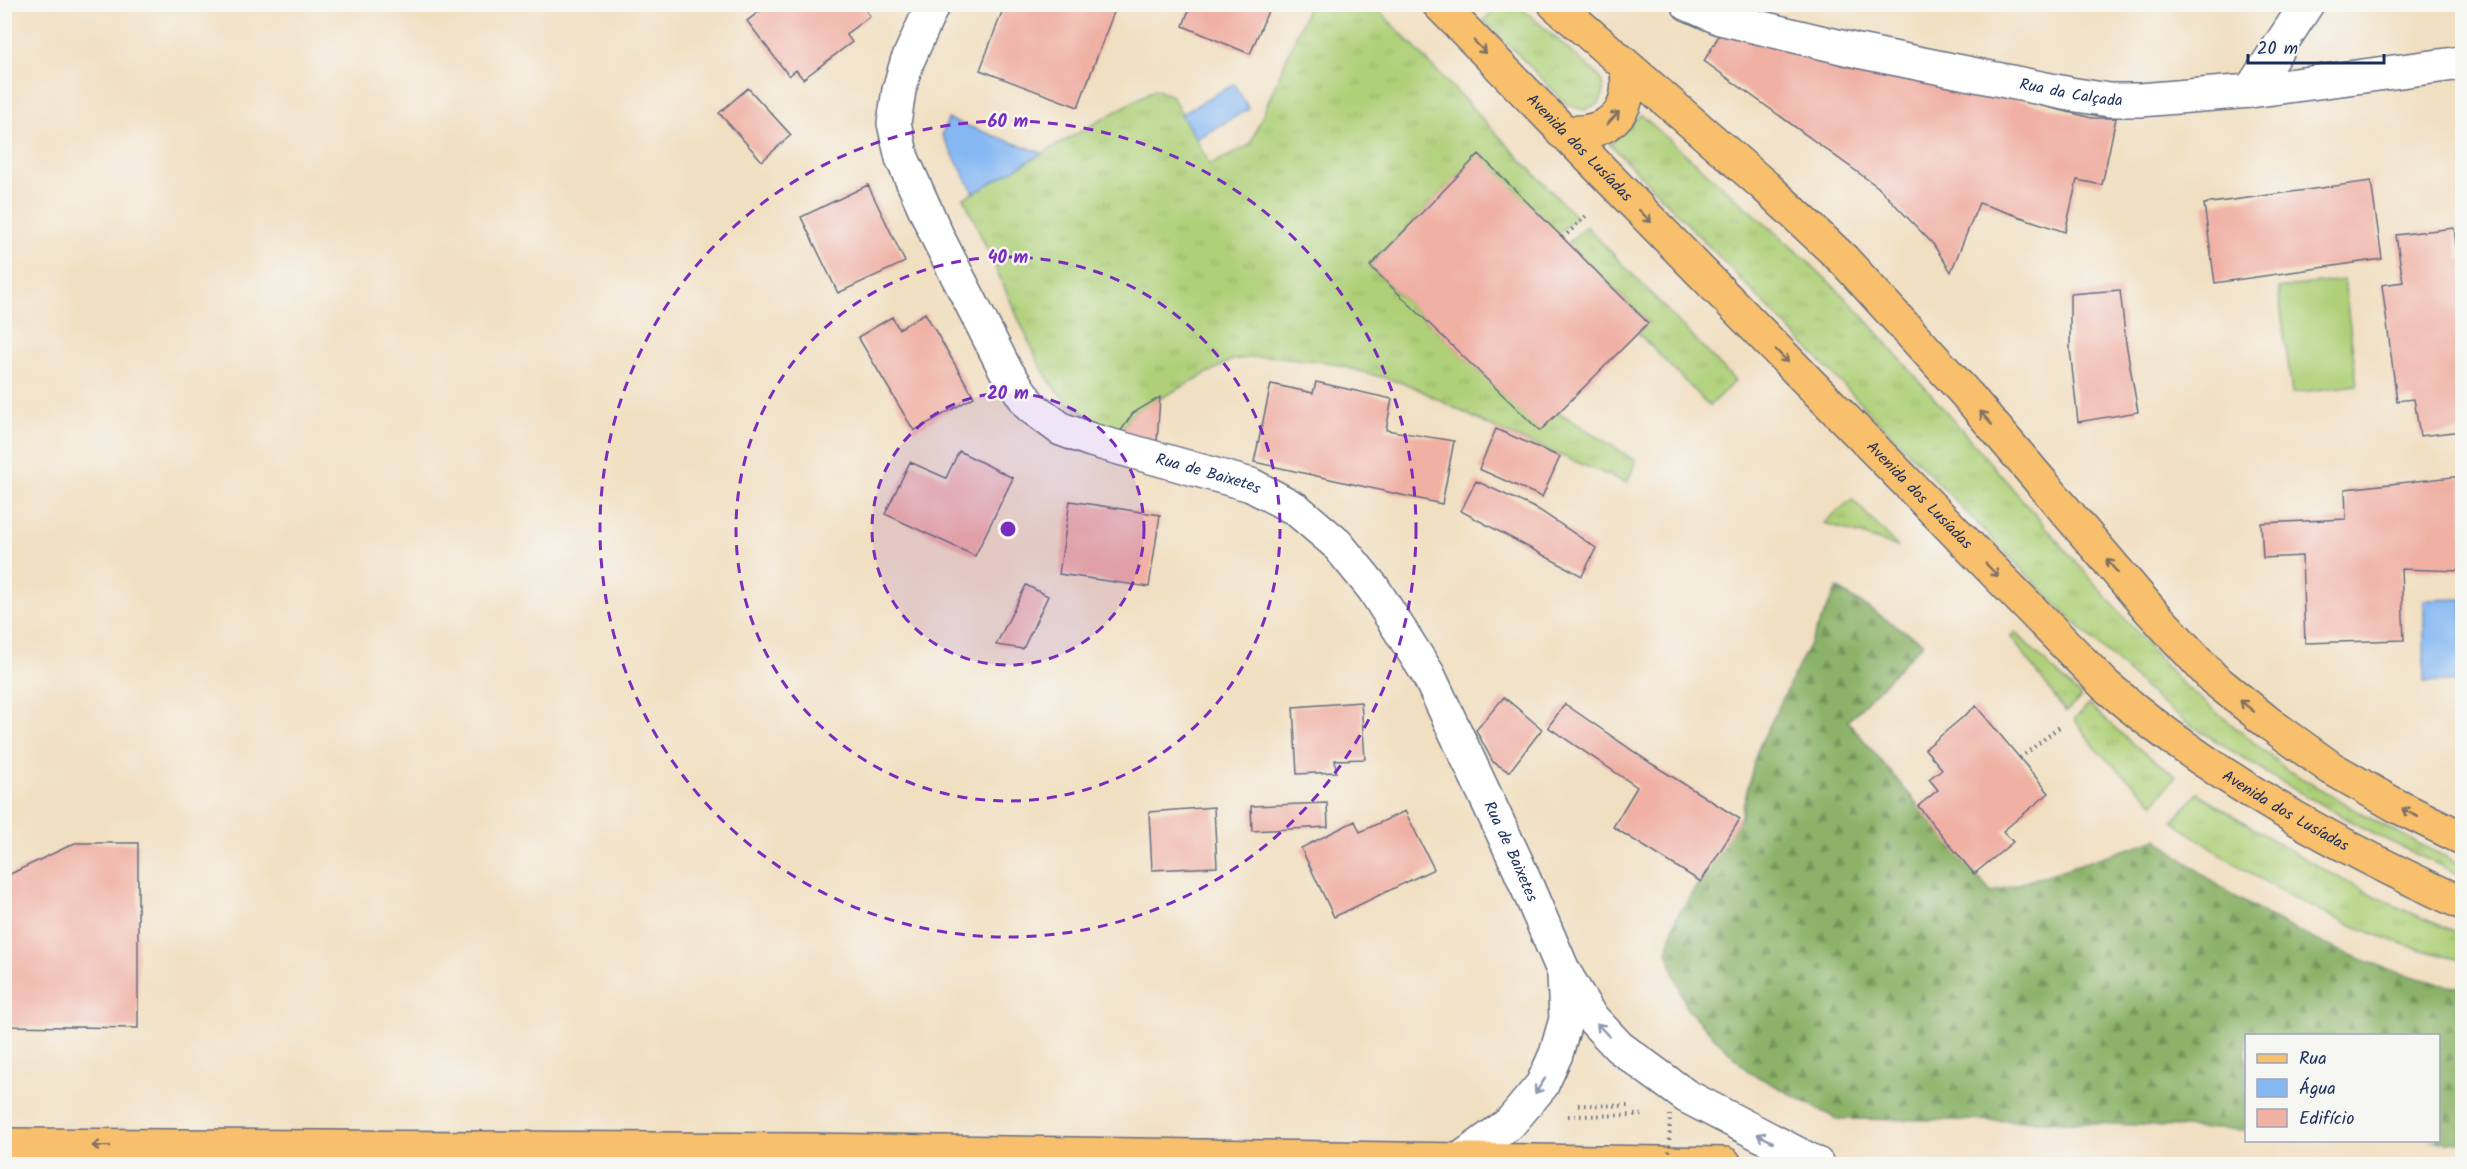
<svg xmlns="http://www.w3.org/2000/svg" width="2467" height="1169" viewBox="0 0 2467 1169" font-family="Kalam,sans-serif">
	<defs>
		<pattern id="grass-tufts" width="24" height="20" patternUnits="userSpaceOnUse" patternTransform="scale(1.5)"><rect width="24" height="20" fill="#afd078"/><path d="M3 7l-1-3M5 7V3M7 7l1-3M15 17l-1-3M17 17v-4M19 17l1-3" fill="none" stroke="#96b36a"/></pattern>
		<pattern id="forest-firs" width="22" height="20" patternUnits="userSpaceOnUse" patternTransform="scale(1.5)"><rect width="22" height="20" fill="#8bb268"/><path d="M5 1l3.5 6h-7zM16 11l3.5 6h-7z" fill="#719159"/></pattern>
	</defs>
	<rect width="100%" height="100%" fill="#f6f6f2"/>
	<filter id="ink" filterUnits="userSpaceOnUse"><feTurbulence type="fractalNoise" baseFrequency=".0167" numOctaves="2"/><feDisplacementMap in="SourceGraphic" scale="12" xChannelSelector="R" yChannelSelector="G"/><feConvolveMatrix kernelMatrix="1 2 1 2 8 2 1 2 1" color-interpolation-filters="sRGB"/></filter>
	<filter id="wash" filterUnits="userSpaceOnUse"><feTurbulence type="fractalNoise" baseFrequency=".008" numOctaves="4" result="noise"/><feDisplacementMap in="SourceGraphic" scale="24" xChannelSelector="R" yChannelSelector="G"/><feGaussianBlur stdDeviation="1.35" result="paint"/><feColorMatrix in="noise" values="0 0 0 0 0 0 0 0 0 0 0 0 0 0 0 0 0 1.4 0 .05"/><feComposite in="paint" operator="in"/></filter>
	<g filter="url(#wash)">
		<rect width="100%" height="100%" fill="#f1dfc1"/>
		<path fill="url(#grass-tufts)" stroke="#65806b" stroke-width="1.5" d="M1501,4L1518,5L1598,75C1605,86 1606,93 1598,104L1584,110L1568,105L1484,20Z
			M1309,5H1374L1576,217L1558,234L1479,155L1370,266L1540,430L1558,412L1636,461L1627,483L1496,429L1410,385L1327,362L1268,356L1232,360L1133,413L1120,432L1090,418L1070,404L1054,388L1038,362L964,198L1155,89L1172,96L1210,165L1250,145Z
			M1641,115L1803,257L1857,309L2180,682L2286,769L2376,822L2462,865V876L2370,832L2278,780L2192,726L2161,703L2064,613L1610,144Z
			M1586,226L1735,381L1709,406L1638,333L1648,322L1568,243Z
			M1852,499L1898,547L1824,523Z
			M2015,632L2081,697L2066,712L2011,637Z
			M2089,705L2134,745L2176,776L2154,803L2098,751L2074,719Z
			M2198,793C2283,848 2368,899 2462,934V960C2353,936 2263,887 2173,821Z"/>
		<path fill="url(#forest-firs)" stroke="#537063" stroke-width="1.5" d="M1837,588L1923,643L1848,721L1991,893L2157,839C2182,858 2207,879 2234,896C2294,934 2392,978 2462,987V1143L2430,1141L2438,1140V1036H2246V1130L2048,1121L1837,1119L1749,1072L1687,1009L1667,952L1676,918L1740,819L1757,751Z"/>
		<path fill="#afd078" stroke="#65806b" stroke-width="1.5" d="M2344,280L2357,385L2292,393L2278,288Z"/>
		<path fill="#85b8f3" stroke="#5074a8" stroke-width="1.5" d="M1234,84L1249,109L1196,139L1181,114Z
			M948,119L1042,153L974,193L942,135Z
			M2462,599V682H2424V600Z"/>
		<g id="blocks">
			<path fill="#f0b0a4" d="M769,4H861L870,16L846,34L852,42L803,79L796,70L789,76L747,21Z
				M1005,4H1095L1114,12L1078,107L980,70Z
				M1191,4H1271L1250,54L1183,26Z
				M1724,27L1846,64L1896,76L2011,98L2092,118H2116L2102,185L2077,180L2065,232L1979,203L1951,272L1933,244L1878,187L1704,61Z
				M748,88L791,135L762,161L719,113Z
				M1479,154L1648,323L1540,431L1370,266Z
				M2371,181L2382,259L2215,283L2204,204Z
				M868,185L905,262L838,293L801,217Z
				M2454,228L2458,260L2462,259V431L2420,436L2414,399L2397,401L2382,285L2403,282L2396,235Z
				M2120,290L2126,343L2138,412L2078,422L2070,349V294Z
				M925,313L974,397L914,431L858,337L892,317L899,329Z
				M1316,382L1392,399L1386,430L1454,441L1442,504L1254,462L1271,384L1313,393Z
				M1160,397L1157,442L1120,432L1133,413Z
				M1496,429L1560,457L1542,497L1479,469Z
				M959,451L1013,478L975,556L885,514L910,462L946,478Z
				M2462,476V571L2401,569L2404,640L2305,643L2302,556L2263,558L2261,523L2346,519L2345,489Z
				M1476,481L1539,510L1596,548L1582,576L1461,511Z
				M1070,501L1160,515L1149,587L1059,574Z
				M1026,585L1048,596L1023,649L996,645Z
				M1504,697L1542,729L1509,772L1493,762L1476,730Z
				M1361,702L1365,759L1335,760L1336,772L1297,774L1293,707Z
				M1565,704L1652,764L1740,819L1701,882L1613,827L1637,787L1548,727Z
				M1976,706L2049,793L2003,831L2013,842L1974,874L1918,806L1938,790L1929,779L1942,769L1925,749Z
				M1327,803L1328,827L1252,831L1251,806Z
				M1214,807L1217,867L1152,870L1149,812Z
				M1405,811L1434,869L1334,917L1301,848L1355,821L1360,832Z
				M75,843H138V1028L4,1026V877Z"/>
		</g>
	</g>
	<g filter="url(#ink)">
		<use href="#blocks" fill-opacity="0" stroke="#666d81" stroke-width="1.5"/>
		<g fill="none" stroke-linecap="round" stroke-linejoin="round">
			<defs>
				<g id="minor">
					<path id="s1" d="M933,4L907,62L899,90L894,123L902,158L939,240L1005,369L1030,406L1061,429L1091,440L1251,485L1296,509L1337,544L1373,588L1428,674L1516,861L1563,970L1590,1016L1619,1047L1686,1096L1817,1164"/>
					<path id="s2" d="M1688,4L1720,18L1858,51L2070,94L2109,100H2140L2250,91L2462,63"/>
					<path d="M2250,91L2307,4"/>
					<path d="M1462,1158L1510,1123L1542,1085L1556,1054L1566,1019L1564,975"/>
				</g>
				<g id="major">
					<path id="s3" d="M1439,4L2105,685C2211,776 2335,845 2462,903"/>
					<path d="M1555,4L1765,186L1844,260L1967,395L2151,611L2214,679L2270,724L2331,768L2397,806L2462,838"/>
					<path d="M1562,132C1607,136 1635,114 1626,66"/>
					<path d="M4,1145L809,1150L1725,1164"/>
				</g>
			</defs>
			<use href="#minor" stroke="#666d81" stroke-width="36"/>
			<use href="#major" stroke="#666d81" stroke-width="36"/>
			<path stroke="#666d81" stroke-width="4" stroke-dasharray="1.5 4.5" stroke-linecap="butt" d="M1563,238L1588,214
				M2020,758L2062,725
				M1578,1105L1631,1106
				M1568,1116L1642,1115"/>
			<use href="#minor" stroke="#fff" stroke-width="33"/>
			<use href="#major" stroke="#f8bf6c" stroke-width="33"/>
			<path stroke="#666d81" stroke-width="4" stroke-dasharray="1.5 4.5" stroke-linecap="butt" d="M1669,1164L1670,1115"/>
		</g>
		<defs><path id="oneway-shaft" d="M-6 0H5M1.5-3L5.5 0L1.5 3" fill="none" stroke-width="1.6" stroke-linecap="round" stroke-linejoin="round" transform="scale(1.5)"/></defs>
		<g stroke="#7e7064">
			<use href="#oneway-shaft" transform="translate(1480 47) rotate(46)"/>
			<use href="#oneway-shaft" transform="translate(1613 118) rotate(-47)"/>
			<use href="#oneway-shaft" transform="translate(1645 216) rotate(46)"/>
			<use href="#oneway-shaft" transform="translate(1782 356) rotate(46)"/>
			<use href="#oneway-shaft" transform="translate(1986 418) rotate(-131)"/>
			<use href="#oneway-shaft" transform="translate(2112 566) rotate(-130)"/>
			<use href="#oneway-shaft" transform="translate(1992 570) rotate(46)"/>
			<use href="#oneway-shaft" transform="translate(2247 706) rotate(-141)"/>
			<use href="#oneway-shaft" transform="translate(2410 813) rotate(-154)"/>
			<use href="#oneway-shaft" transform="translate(101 1146) rotate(-179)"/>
		</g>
		<g stroke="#8d97ae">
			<use href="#oneway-shaft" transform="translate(1603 1030) rotate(-133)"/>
			<use href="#oneway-shaft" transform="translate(1540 1086) rotate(124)"/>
			<use href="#oneway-shaft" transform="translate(1765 1138) rotate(-153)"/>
		</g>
	</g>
	<circle cx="1008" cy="529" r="136" fill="#7b2cbf" fill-opacity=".12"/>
	<g fill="none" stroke="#7b2cbf" stroke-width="3" stroke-dasharray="10 8">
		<circle cx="1008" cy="529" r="136"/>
		<circle cx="1008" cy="529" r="272"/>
		<circle cx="1008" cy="529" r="408"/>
	</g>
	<g text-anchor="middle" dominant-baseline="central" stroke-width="5" stroke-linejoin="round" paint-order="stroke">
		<g font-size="16" fill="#1b2f5e" stroke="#f6f6f2">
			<text stroke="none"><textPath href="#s2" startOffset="394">Rua da Calçada</textPath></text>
			<text stroke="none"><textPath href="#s3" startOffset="201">Avenida dos Lusíadas</textPath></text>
			<text stroke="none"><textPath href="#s1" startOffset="634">Rua de Baixetes</textPath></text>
			<text stroke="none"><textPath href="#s3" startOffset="687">Avenida dos Lusíadas</textPath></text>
			<text stroke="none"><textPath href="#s3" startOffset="1173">Avenida dos Lusíadas</textPath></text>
			<text stroke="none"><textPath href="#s1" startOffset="1138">Rua de Baixetes</textPath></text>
		</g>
	</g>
	<circle cx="1008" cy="529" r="9" fill="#7b2cbf" stroke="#f6f6f2" stroke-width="3"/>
	<g font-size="18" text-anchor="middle" font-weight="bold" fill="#7b2cbf" stroke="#f6f6f2" stroke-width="5" stroke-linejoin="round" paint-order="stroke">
		<text x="1008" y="127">60 m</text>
		<text x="1008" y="263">40 m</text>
		<text x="1008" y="399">20 m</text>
	</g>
	<rect width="2467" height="1169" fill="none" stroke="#f6f6f2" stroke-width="24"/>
	<rect x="2245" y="1034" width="195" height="108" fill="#f6f6f2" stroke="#9ea6b7" stroke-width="1.5"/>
	<rect x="2257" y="1054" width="30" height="9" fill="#f8bf6c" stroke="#9ea6b7" stroke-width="1.5"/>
	<text x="2299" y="1064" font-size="18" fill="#1b2f5e">Rua</text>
	<rect x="2257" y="1079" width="30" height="18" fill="#85b8f3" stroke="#9ea6b7" stroke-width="1.5"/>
	<text x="2299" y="1094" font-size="18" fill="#1b2f5e">Água</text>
	<rect x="2257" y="1109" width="30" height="18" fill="#f0b0a4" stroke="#9ea6b7" stroke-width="1.5"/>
	<text x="2299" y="1124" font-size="18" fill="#1b2f5e">Edifício</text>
	<path d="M2248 54v9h136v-9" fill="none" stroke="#1b2f5e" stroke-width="3"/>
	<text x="2257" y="54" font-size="18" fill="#1b2f5e" stroke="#f6f6f2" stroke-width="4.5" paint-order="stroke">20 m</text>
</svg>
